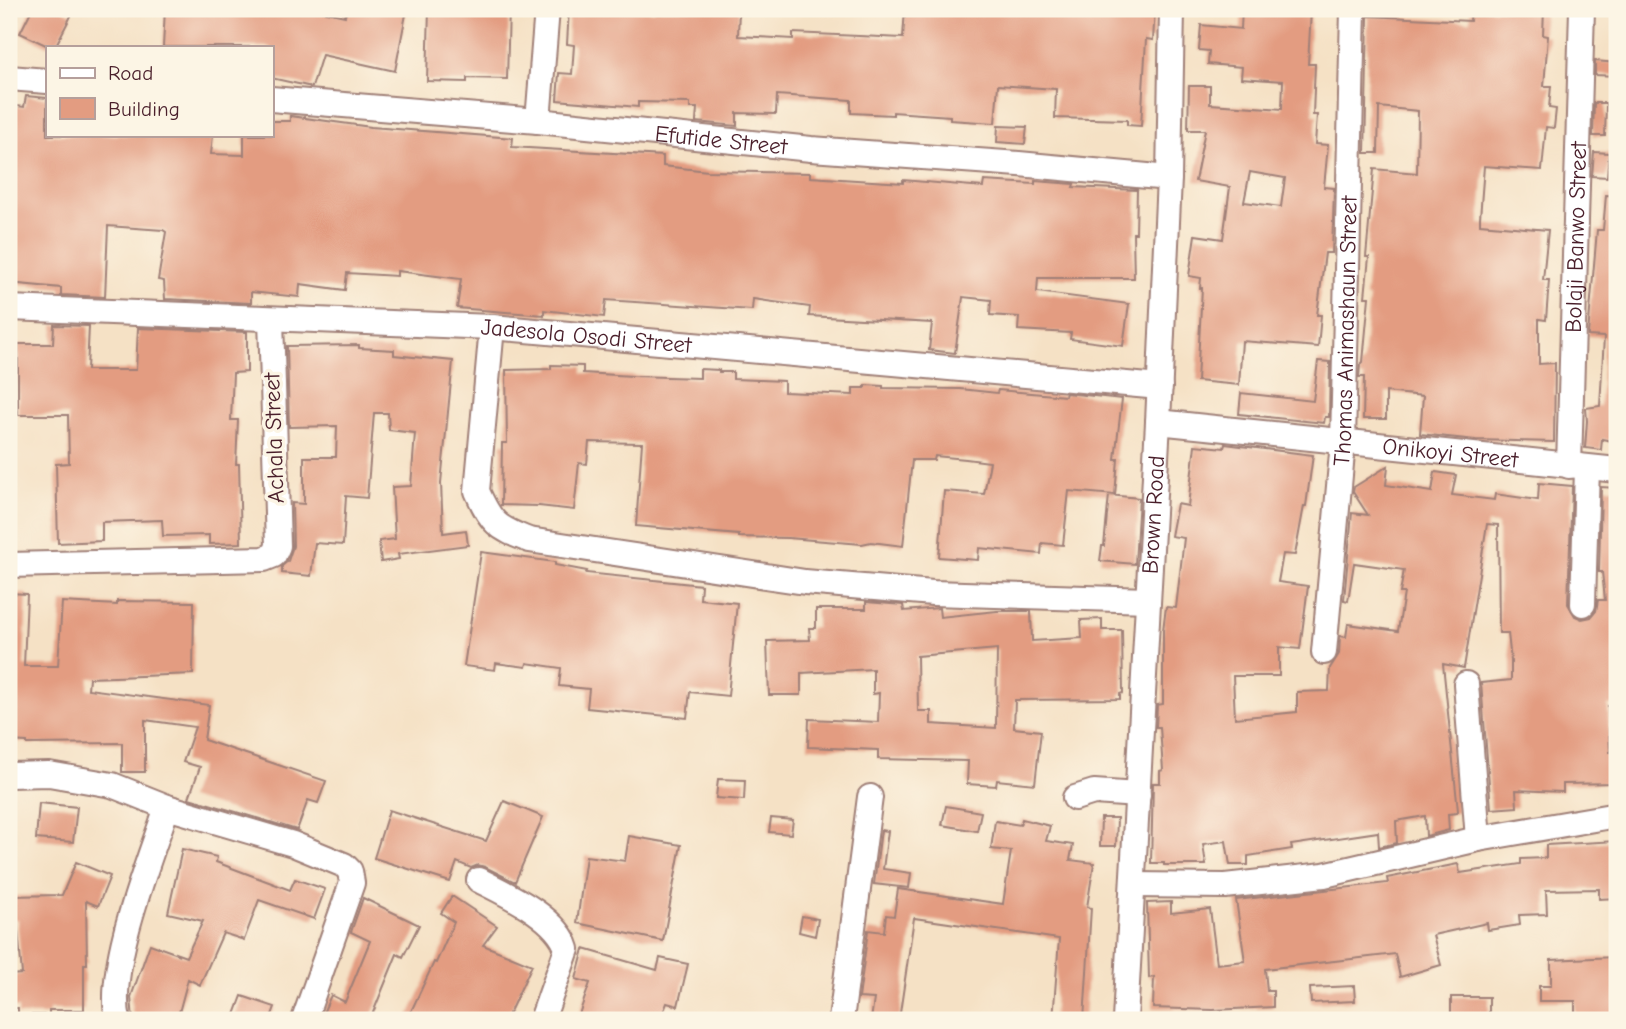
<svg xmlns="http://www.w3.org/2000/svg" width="1626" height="1029" viewBox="0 0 1626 1029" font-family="'Comic Neue',sans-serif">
	<rect width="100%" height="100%" fill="#fcf5e5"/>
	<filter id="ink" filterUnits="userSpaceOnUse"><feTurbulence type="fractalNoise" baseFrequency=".0143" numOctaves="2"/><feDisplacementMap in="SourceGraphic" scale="14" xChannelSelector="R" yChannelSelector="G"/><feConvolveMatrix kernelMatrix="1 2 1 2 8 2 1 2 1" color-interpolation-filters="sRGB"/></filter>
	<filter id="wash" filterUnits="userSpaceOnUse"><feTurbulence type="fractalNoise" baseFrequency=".00686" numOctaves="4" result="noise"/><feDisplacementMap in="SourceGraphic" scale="28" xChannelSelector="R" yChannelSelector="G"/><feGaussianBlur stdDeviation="1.57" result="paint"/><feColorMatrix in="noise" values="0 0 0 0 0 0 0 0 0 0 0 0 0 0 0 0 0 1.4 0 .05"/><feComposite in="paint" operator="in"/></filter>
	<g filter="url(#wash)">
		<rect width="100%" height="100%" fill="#f5e1c5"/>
		<g id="blocks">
			<path fill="#e39c81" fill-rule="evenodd" d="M32,9H61L72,14L55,47H50L20,33Z
				M165,9H312L345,16L347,9H407L395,71L322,55L312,87L271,78V47H163Z
				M429,9H509L507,79L467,78V82L427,81Z
				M569,9L655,11V9H739L738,36L793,39V33L903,38L905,9L942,12V9H1155L1153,40L1146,39L1141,126L1127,125V120L1055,118L1056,89L998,85L995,123L950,120V116L893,112V115L851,113V100L777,95L776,114L737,113V126L696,122L697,108H690V103L638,102V107L557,100L559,73L572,74L574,45L567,44Z
				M1242,9L1311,10L1308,64H1315L1313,115H1317L1315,144L1328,145L1324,187L1334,188L1332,253H1325L1317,315H1321L1318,347L1242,341L1239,385L1197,381L1202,288H1200L1201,278L1189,276L1195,235L1223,239L1230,187L1195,181L1205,130H1188L1189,86H1210V104L1282,109L1283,81L1241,78L1242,67L1208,64L1209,51L1199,50L1201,25L1241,29ZM1250,172L1285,178L1281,207L1244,202Z
				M1471,9H1544L1543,35L1548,36L1544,86H1551L1549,108L1556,109L1554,128L1546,127L1542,170L1484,166L1480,218V224L1548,230L1543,280H1549L1546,320L1539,319V364L1555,363L1554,442L1476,440L1420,434L1423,396L1386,392V419H1363L1364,377H1359L1360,365L1363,362L1369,297H1365L1369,257H1366L1374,169L1417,173L1418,111L1379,107L1378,153H1365L1368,16L1470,21Z
				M1595,61L1617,63V76L1595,75Z
				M26,96L47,98V135H213L211,154L244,155V135H271V121H290V116L371,127L513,138L512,147L663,156V166L708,171L810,173V177L903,183V180L983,187L984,181L1035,184V181L1074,184L1073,187L1137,190L1136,233H1133L1134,278H1038L1037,292L1129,304L1123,346L1070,339L1071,333L1018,330L1019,317L990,315L991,300L963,297L955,353L929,350L932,323L809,316L810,307L753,299L752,310L606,300L604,317L544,310V315L457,308L461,279L397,271V276L347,273L345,290L300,284L299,297L251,292V303L165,299L164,281L158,280L166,232L163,230L108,226L105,297L61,295V288L9,283V105L24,107Z
				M1594,103H1606L1605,136H1593Z
				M998,126L1027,127L1025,144L997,142Z
				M1594,152L1609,153L1607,177L1592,176Z
				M1606,195L1617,196V442L1602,439L1601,450L1585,448L1587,421L1586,408L1600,406L1604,337L1588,336V334L1597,230H1603Z
				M54,325L89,326L87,370H136L138,328L247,332V372L233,373L231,420H238L236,464H239L241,543L209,544V535L163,536L162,520L102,522V541L58,543L56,464L69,463L68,415H18V344H53Z
				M359,345V348L394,350V355L453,361L441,483L443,533L466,530L468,545L398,554L399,559L381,562L379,541L395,539L392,487L411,486L415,433L389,430L388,413H374L367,498L346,496L343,545L315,543L311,576L282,573V566L288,561L293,546L292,503L304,504V457H336L337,426L289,427L287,346Z
				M1318,361L1330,362L1329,417H1325L1324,423L1239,414L1241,393L1313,401Z
				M551,365L583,366V373L633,376L700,378V369L719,370V372H733V379L784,381V392L853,395V388H865V385L883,386V388L960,389L997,393L998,390L1065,396L1066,393L1122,399L1115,459H1118L1115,495L1069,491L1063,545L1042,543L1041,554L979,548L978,560L939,557L944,491L984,494L990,462L966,459L935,456L934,460H912L903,546L871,542L862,544L788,538L739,537V535L636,526L642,443L589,442L587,464L579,463L574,510L539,506L501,505L502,443H507L506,370L551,369Z
				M1225,444L1313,455L1306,506H1304L1295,555L1283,554L1278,582L1308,586L1300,649L1279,647V676H1233L1235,718L1297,712V692L1329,691L1330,668L1339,654L1340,636L1346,637L1348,624L1398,631L1404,593H1400L1404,570L1354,563L1348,601L1344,600L1352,513L1368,515L1353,492L1354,487L1388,466L1386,485L1432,492L1435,472L1456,475L1452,495L1494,500L1495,494L1538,500L1539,483L1572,486L1568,604L1575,616L1582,619L1591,617L1596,611L1598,600H1605L1602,572H1599L1601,487L1617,488V705L1608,706L1610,752H1617V783L1563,784V792L1516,790L1517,807L1491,809L1481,683L1511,680V661L1508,633H1499L1498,525L1487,524L1464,668L1443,664L1458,811L1457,813L1448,814L1449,830L1426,836L1425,816L1396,821L1397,843L1379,847L1378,832L1291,845L1292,849L1248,856V865H1230L1226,841L1203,844L1206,865H1164V863H1151L1153,783H1160V771L1163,770L1160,727H1156L1157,705L1163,704V630L1166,607L1176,608L1184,538L1171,536L1177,504L1188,506L1195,445L1224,448Z
				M1109,495L1139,498L1135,564L1100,561L1102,546H1104Z
				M481,552L555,562V565L587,571L586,573L701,585L700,599L737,603L728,696L690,692L687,718L587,708L589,689L559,686L561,668L527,663L526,667L496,663L495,670L464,666Z
				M9,593L27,594L24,666H58L62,602L117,605V601L194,602L193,674L89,678L88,689L209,705L204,740L326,781L318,803L308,800L297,830L189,798L200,767L183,762L195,727L145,720V772H122V743L27,744V742L9,741Z
				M866,602L903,605L904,611L939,608L940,617L997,611H1031L1032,641L1082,638L1081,620L1102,619V630H1122L1123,693L1120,694V699L1015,700L1014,728L1041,731L1035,784L997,780L996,786L967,784L968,761L878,759V750L808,747L809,719L878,722L879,693L873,694V669L801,673V695H769L767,641L810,640L809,628H816V609H866ZM997,649L996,728L931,724V711H918L917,656Z
				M718,779L745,780L744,800L716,798Z
				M504,801L543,817L515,882L485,867L478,865L471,868L457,862L450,882L374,858L389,810L486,841Z
				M39,803L77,807L73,842L36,839Z
				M946,806L981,812L977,831L942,825Z
				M771,818L793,820L791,834L769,832Z
				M1101,818H1117L1116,846H1100Z
				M1022,819L1050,826L1046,841L1073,845L1070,860L1094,863L1087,907L1091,908L1084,1020H1053L1059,939L914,918L899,1020H871L874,999L859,998L868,930L884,932L886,915L894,916L898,889L1003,904L1011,851L991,849L995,821L1020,825Z
				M881,830L888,831L883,869L911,873L909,888L874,884Z
				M629,836L681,845L663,941L577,923L586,856L625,861Z
				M1617,841V898L1599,899V889L1546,890L1547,914L1519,915L1520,925L1488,930L1487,923L1433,935L1441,965L1400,977L1395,954L1265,969L1267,991H1273V1007L1213,1010L1153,1008L1154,977L1149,978L1147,903L1171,902V913L1210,909L1217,964L1245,961L1236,900L1388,883L1387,878L1458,864L1460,873L1521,864V859L1546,858V845Z
				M182,849L217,857L216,862L290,890L295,879L325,889L314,919L259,900L244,940L223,933L200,985L188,979L177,1020H133L131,997L150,944L186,957L203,921L168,913Z
				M76,862L110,876L98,906L86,901L87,964H84V1010H49V1015H18V1008H9V975L22,974L17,919L9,920V896L62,895Z
				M452,896L497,926L483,945L532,965L506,1020H407L434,962L436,963L454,922L441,913Z
				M363,898L419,925L403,957L397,954L370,1020H320L331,995L345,1002L370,941L351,932Z
				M802,916L818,919L815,936L799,932Z
				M584,949L657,970L660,958L688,964L678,1006L667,1003L660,1020H577L590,983L576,979Z
				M1615,957L1616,1020H1575V1001H1539V986H1551V960Z
				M1354,986L1355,1001L1311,1003L1310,988Z
				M242,996L275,1007L270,1020H233Z
				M1451,997H1489V1020H1451Z"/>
		</g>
	</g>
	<g filter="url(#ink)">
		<use href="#blocks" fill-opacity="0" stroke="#a08078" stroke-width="2"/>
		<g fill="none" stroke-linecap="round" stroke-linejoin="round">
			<defs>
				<g id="minor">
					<path d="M9,78L47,81"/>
					<path id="s1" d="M271,99L538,121L811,149L1019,164L1169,178"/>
					<path d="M538,121L547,9"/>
					<path id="s2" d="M9,308L492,327L1160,387"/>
					<path d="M492,327L477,491C491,523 497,528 529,540L805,582L933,593L1148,600"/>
					<path id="s3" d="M1158,422L1617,470"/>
					<path id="s4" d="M1569,466L1582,9"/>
					<path d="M9,565L264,559L274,555L278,546L271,319"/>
					<path d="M1583,604L1587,468"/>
					<path id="s5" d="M1324,652L1343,442L1353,9"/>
					<path d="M1466,684L1478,839"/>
					<path d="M9,775L49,774L112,785L167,807L293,844L344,865L350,871L352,883L304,1020"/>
					<path d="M1075,798L1094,792L1138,795"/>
					<path d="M479,880C506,894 558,917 567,949L542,1020"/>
					<path d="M1133,885L1225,886L1324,875L1478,839L1617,815"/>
					<path d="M118,1020C106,966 149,862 167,807"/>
					<path d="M841,1020L870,797"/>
					<path id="s6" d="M1125,1020L1158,422L1169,178L1172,9"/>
				</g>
			</defs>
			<use href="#minor" stroke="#a08078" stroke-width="28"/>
			<use href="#minor" stroke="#fff" stroke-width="24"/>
		</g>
	</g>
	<g text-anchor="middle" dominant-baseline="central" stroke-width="7" stroke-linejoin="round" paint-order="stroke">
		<g font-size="23" fill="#4a1f2b" stroke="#fcf5e5">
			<text stroke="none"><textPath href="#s1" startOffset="452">Efutide Street</textPath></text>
			<text stroke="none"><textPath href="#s4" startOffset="229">Bolaji Banwo Street</textPath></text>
			<text stroke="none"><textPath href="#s5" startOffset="322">Thomas Animashaun Street</textPath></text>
			<text stroke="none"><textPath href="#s2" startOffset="578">Jadesola Osodi Street</textPath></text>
			<text transform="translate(274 438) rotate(-92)">Achala Street</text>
			<text stroke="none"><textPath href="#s3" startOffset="294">Onikoyi Street</textPath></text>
			<text stroke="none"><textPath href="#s6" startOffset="506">Brown Road</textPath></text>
		</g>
	</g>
	<rect width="1626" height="1029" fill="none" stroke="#fcf5e5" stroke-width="35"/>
	<rect x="46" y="46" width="228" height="91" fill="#fcf5e5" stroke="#b59f9b" stroke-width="2"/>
	<rect x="60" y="68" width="35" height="10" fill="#ffffff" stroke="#b59f9b" stroke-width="2"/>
	<text x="108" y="80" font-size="21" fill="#4a1f2b">Road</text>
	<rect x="60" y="98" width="35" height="21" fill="#e39c81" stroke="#b59f9b" stroke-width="2"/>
	<text x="108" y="116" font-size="21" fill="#4a1f2b">Building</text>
</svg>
